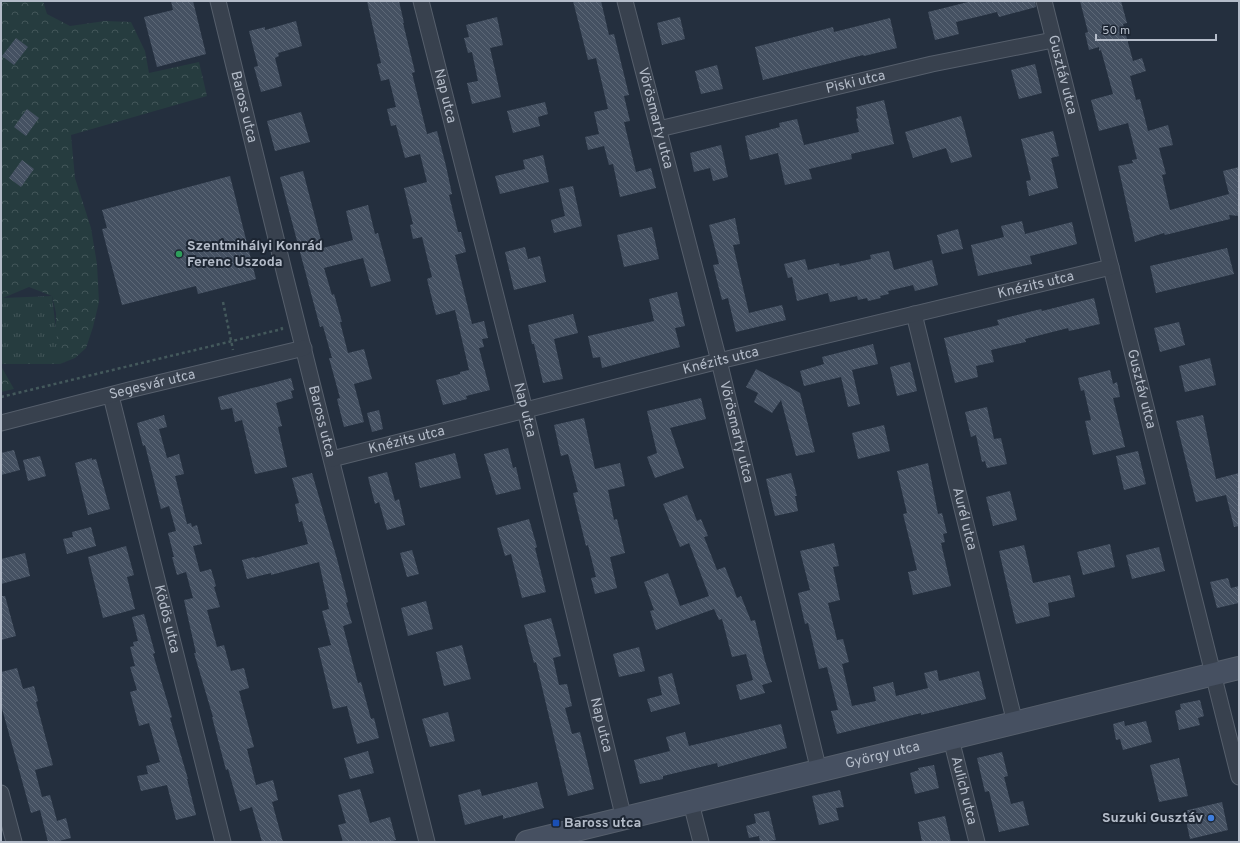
<svg xmlns="http://www.w3.org/2000/svg" width="1240" height="843" viewBox="0 0 1240 843" font-family="Overpass,sans-serif">
	<defs>
		<pattern id="forest-crowns" width="20" height="18" patternUnits="userSpaceOnUse"><rect width="20" height="18" fill="#263c3f"/><path d="M2 6a3 3 0 1 1 6 0M12 15a3 3 0 1 1 6 0" fill="none" stroke="#435659"/></pattern>
		<pattern id="park-tufts" width="24" height="20" patternUnits="userSpaceOnUse"><rect width="24" height="20" fill="#263c3f"/><path d="M3 7l-1-3M5 7V3M7 7l1-3M15 17l-1-3M17 17v-4M19 17l1-3" fill="none" stroke="#435659"/></pattern>
		<pattern id="building-back-hatch" width="6" height="6" patternUnits="userSpaceOnUse"><rect width="6" height="6" fill="#455162"/><path d="M-1 5l2 2M0 0l6 6M5-1l2 2" fill="none" stroke="#5d6877"/></pattern>
	</defs>
	<rect width="100%" height="100%" fill="#242f3e"/>
	<path fill="url(#forest-crowns)" d="M1,1H43L47,14L70,26L105,21L131,22L145,51L149,73L199,62L207,96L71,135L75,178L91,228L97,264L99,302L93,327L86,348L75,358L60,364L55,352L56,313L52,296L29,287L3,298L1,303Z
		M1,366L14,389L1,392Z"/>
	<path fill="url(#park-tufts)" d="M52,296L60,364H1L2,298Z"/>
	<path fill="url(#building-back-hatch)" d="M171,1H193L206,54L157,67L144,17L173,10Z
		M367,1H399L404,23H403L415,72L412,73L427,134L437,131L446,166L452,194L449,195L458,232H461L466,252L455,255L472,324L484,321L488,338L482,339L484,347L479,348L490,390L466,396L467,399L443,405L436,380L460,374V372L469,370L455,310L436,315L427,279L432,277L422,237L413,239L410,225L413,224L404,188L427,182L420,154L405,158L396,125L391,126L387,109L396,107L389,79L381,81L377,64L381,63Z
		M573,1H601L609,35L614,34L629,95L624,96L630,121L624,122L636,172L651,168L656,188L620,197L613,164L609,165L604,146L588,150L585,137L599,134L594,112L608,109L596,58L588,60Z
		M972,1H1035L1036,7L999,17L997,12L956,22L959,34L935,40L928,12Z
		M1080,1H1121L1127,23L1123,24L1133,61L1142,58L1146,71L1130,76L1136,100L1140,99L1148,131L1168,125L1173,145L1159,148L1166,174L1162,175L1170,210L1229,194L1223,171L1239,167V216L1229,215L1230,219L1165,235L1164,233L1135,242L1118,166L1133,163L1132,160L1137,159L1128,123L1099,131L1091,100L1113,94L1101,50L1099,51V47L1089,50L1085,33L1088,32Z
		M497,17L503,45L490,48L501,97L472,104L467,83L478,81L472,52L468,53L464,38L469,37L466,25Z
		M680,17L685,39L662,45L657,23Z
		M890,18L897,48L864,56L863,55L763,80L755,47L833,27L834,32Z
		M296,21L302,46L278,53L279,56L275,58L282,86L261,92L254,67L258,66L249,31L265,27V30Z
		M16,38L28,47L14,65L2,56Z
		M1035,64L1042,93L1019,99L1011,70Z
		M717,65L723,89L701,94L695,71Z
		M884,100L894,144L851,154L852,159L809,169L812,179L785,185L778,153L750,160L745,136L780,127L779,123L797,119L804,145L859,132L856,119L858,118L856,107Z
		M545,102L548,114L538,117L540,126L513,133L507,111Z
		M27,109L39,118L26,136L14,127Z
		M301,112L310,142L275,151L267,121Z
		M961,116L972,157L951,163L946,148L913,158L905,132Z
		M1053,131L1059,156L1051,158L1058,188L1029,196L1026,181L1031,180L1021,139Z
		M721,145L728,177L713,181L710,168L694,172L690,153Z
		M543,155L549,182L500,194L495,176L525,169L523,160Z
		M22,160L34,169L21,187L9,178Z
		M303,171L323,248L353,240L346,211L368,205L375,234L378,233L391,281L371,287L363,258L324,268L332,295L334,294L342,322H340L348,353L364,349L372,379L354,384L364,422L344,427L337,399L340,398L329,358H332L323,326L320,327L280,177Z
		M230,176L256,279L198,294L196,286L122,305L102,229L107,228L102,210Z
		M573,186L582,226L554,233L551,220L565,216L559,189Z
		M735,218L740,244L733,245L749,313L782,305L786,320L736,332L728,298L722,300L713,265L719,264L709,225Z
		M1022,221L1025,234L1072,222L1077,244L1030,256L1032,264L978,276L971,245L1004,237L1001,226Z
		M652,227L659,259L624,267L617,235Z
		M958,229L963,249L942,254L937,235Z
		M525,247L528,259L540,256L546,282L514,290L505,252Z
		M1227,248L1234,274L1156,293L1150,266Z
		M889,251L894,270L932,260L938,285L915,291L913,285L888,291L889,294L880,296L881,298L868,301L867,298L858,300L857,296L830,302L828,293L797,301L792,277L788,278L784,264L805,259L808,270L839,263L840,266L871,259L870,255Z
		M677,292L685,326L675,328L680,347L602,368L600,357L593,358L588,336L654,321L649,299Z
		M1094,298L1100,324L1069,331L1068,328L1025,339L1026,342L991,350L994,362L976,366L978,377L955,383L944,338L999,325L997,320L1041,309L1042,311Z
		M573,314L578,333L554,339L563,379L543,383L534,344H532L528,325Z
		M1179,322L1185,345L1160,352L1154,328Z
		M873,344L878,364L852,370L860,404L848,407L841,377L804,386L800,371L824,364L822,357Z
		M1210,358L1216,385L1185,392L1179,366Z
		M910,362L917,391L897,396L890,367Z
		M756,369L800,393L815,452L796,456L781,400L772,413L754,402L758,393L746,387Z
		M1110,370L1113,384L1117,382L1120,397L1113,398L1125,447L1093,455L1085,421L1091,420L1084,390L1081,391L1078,378Z
		M291,378L294,390L291,391L293,398L276,403L282,426L278,427L287,467L255,474L242,420L235,422L232,408L221,410L218,397Z
		M701,398L706,419L670,428L684,468L655,478L647,457L657,453L647,411Z
		M987,407L994,439L1001,438L1007,464L987,468L985,461L982,462L976,435L971,437L965,412Z
		M379,410L383,429L372,432L367,413Z
		M164,415L167,427L159,429L167,458L179,454L184,474L175,476L187,524L191,523L192,527L197,525L202,544L193,546L200,572L211,569L216,586L214,587L220,607L207,610L217,647L224,645L231,671L244,668L249,688L239,691L254,747L247,749L256,785L273,780L278,800L272,802L283,842H262L252,807L240,811L228,769L226,770L212,717H213L194,653H196L184,600L193,598L186,572L177,575L172,557H174L168,533L176,531L169,506L161,509L145,445L143,446L137,423Z
		M1203,415L1216,479L1239,473V526L1234,527L1226,495L1196,502L1176,421Z
		M584,418L595,469L620,463L625,486L608,490L614,520L617,519L625,553L610,557L617,588L595,594L591,578L596,577L588,545L586,546L573,493L578,492L568,454L561,456L554,425Z
		M884,425L890,451L858,459L852,433Z
		M508,448L513,468L516,467L521,489L496,495L484,454Z
		M14,450L20,470L1,475V453Z
		M1138,451L1146,484L1124,490L1116,456Z
		M455,453L461,478L420,488L415,463Z
		M40,456L46,476L28,481L23,460Z
		M92,458V460L96,459L110,509L88,515L75,463Z
		M928,463L938,514L942,513L947,533L943,534L945,542L941,543L951,586L913,595L908,572L917,570L903,514L907,513L897,471Z
		M387,472L395,501L399,499L405,525L387,530L379,502L375,504L368,477Z
		M312,473L337,559L348,602L346,603L352,623L343,626L358,683L361,682L371,719L374,718L379,738L357,744L347,706L333,709L318,648L331,645L322,611L329,609L319,562L271,575V573L247,579L242,560L254,557L255,558L308,544L302,521L299,522L295,504L299,503L292,478Z
		M791,473L797,496H795L798,511L775,516L766,479Z
		M1010,491L1017,520L993,526L986,497Z
		M687,495L697,521L701,519L708,536L704,537L717,570L725,567L737,598L741,596L751,621L755,620L765,661L772,682L762,685L765,693L740,700L736,685L753,680L746,654L732,657L722,619L719,620L714,609L656,630L650,611L654,610L644,582L668,573L680,606L709,596L689,543L680,547L663,504Z
		M529,519L537,547L535,548L546,592L522,598L511,554L505,556L497,528Z
		M91,527L96,546L67,554L63,539L73,537L72,532Z
		M834,543L839,566L833,567L840,600L828,603L837,640L843,639L849,662L842,664L852,706L876,701L873,687L893,682L896,696L928,688L924,673L937,670L939,681L979,671L986,699L921,715V713L837,734L831,711L838,710L827,667L819,669L808,623L805,624L798,593L810,590L800,551Z
		M1110,544L1115,567L1083,575L1077,552Z
		M1024,545L1033,583L1070,575L1075,597L1048,603L1050,616L1016,624L999,551Z
		M126,546L134,575L127,577L135,609L103,618L88,557Z
		M1159,547L1165,571L1132,579L1126,555Z
		M412,550L419,574L407,577L400,553Z
		M25,553L30,576L1,584V559Z
		M1228,578L1231,588L1239,586V603L1217,608L1210,582Z
		M1,596H5L16,636L1,640Z
		M426,601L433,629L408,636L401,608Z
		M144,614L155,653L153,654L172,717L170,718L188,779H187L196,815L176,820L167,785L141,791L137,776L148,774L146,766L160,762L149,723L139,726L130,692L137,690L130,667L135,666L130,647L134,646L133,642L138,641L132,617Z
		M551,618L561,656L553,658L559,685L567,684L572,706L565,708L572,734L580,732L594,789L568,796L536,662L534,663L524,625Z
		M462,645L471,679L444,686L436,652Z
		M639,647L645,671L619,677L613,654Z
		M17,668L23,689L34,686L38,701L36,702L53,765L35,770L42,797L50,795L57,821L66,818L71,838L55,842H48L40,810L31,813L1,705V672Z
		M672,673L680,704L651,712L647,699L662,695L658,677Z
		M1200,700L1204,716L1198,718L1200,725L1179,730L1175,711L1181,709L1180,704Z
		M448,712L455,741L430,747L422,719Z
		M1124,721L1125,726L1146,721L1152,742L1123,750L1120,739L1116,740L1113,724Z
		M781,724L787,748L718,767L717,763L663,776V779L640,784L634,760L670,751L666,737L685,732L689,746Z
		M368,751L374,773L350,779L344,758Z
		M1002,752L1008,776L1004,777L1011,804L1023,801L1029,825L999,832L989,791L985,792L977,758Z
		M1179,758L1188,796L1159,802L1150,765Z
		M934,765L939,788L915,794L910,773L919,770L918,768Z
		M537,782L544,808L503,819V815L465,825L458,795L480,789L482,796Z
		M360,789L370,823L390,817L396,840L389,842H343L338,825L346,823L338,795Z
		M840,790L844,807L836,808L839,820L819,825L812,796Z
		M1222,802L1228,830L1190,839L1184,811Z
		M769,811L776,840L760,842L759,836L749,838L746,826L756,823L754,814Z
		M945,816L951,842H922L918,822Z"/>
	<g fill="none" stroke-linecap="round" stroke-linejoin="round">
		<defs>
			<g id="street">
				<path id="s1" d="M218,1L285,275L427,842"/>
				<path id="s2" d="M421,1L525,410L624,819"/>
				<path id="s3" d="M625,1L719,361L819,771"/>
				<path id="s4" d="M1044,1L1239,777"/>
				<path id="s5" d="M659,129L932,64L1053,40"/>
				<path id="s6" d="M914,314L1015,723"/>
				<path id="s7" d="M111,396L223,842"/>
				<path id="s8" d="M1,423L133,389L304,348"/>
				<path id="s9" d="M332,459L719,361L1111,267"/>
				<path id="s10" d="M951,739L977,842"/>
				<path d="M1,793L14,842"/>
				<path d="M691,803L701,842"/>
			</g>
			<g id="secondary">
				<path id="s11" d="M527,842L1239,668"/>
			</g>
		</defs>
		<use href="#street" stroke="#565f6c" stroke-width="17"/>
		<use href="#secondary" stroke="#565f6c" stroke-width="24"/>
		<path stroke="#44595c" stroke-width="2.5" stroke-dasharray="3 3" stroke-linecap="butt" d="M223,302L233,350
			M1,397L282,329L281,326"/>
		<use href="#street" stroke="#38414e" stroke-width="15"/>
		<use href="#secondary" stroke="#465061" stroke-width="22"/>
	</g>
	<circle fill="#2e9e5b" stroke="#1d2633" stroke-width="1.5" cx="179" cy="254" r="4"/>
	<circle fill="#3f7fe0" stroke="#1d2633" stroke-width="1.5" cx="1211" cy="818" r="4"/>
	<rect fill="#1a4fb4" stroke="#1d2633" stroke-width="1.5" x="552" y="819" width="8" height="8" rx="2"/>
	<g text-anchor="middle" dominant-baseline="central" stroke-width="4" stroke-linejoin="round" paint-order="stroke">
		<g font-size="14" fill="#b4bcc9" stroke="#1d2633">
			<text stroke="none"><textPath href="#s4" startOffset="76">Gusztáv utca</textPath></text>
			<text stroke="none"><textPath href="#s5" startOffset="202">Piski utca</textPath></text>
			<text stroke="none"><textPath href="#s2" startOffset="98">Nap utca</textPath></text>
			<text stroke="none"><textPath href="#s1" startOffset="109">Baross utca</textPath></text>
			<text stroke="none"><textPath href="#s3" startOffset="121">Vörösmarty utca</textPath></text>
			<text stroke="none"><textPath href="#s9" startOffset="725">Knézits utca</textPath></text>
			<text stroke="none"><textPath href="#s9" startOffset="401">Knézits utca</textPath></text>
			<text stroke="none"><textPath href="#s8" startOffset="156">Segesvár utca</textPath></text>
			<text stroke="none"><textPath href="#s4" startOffset="400">Gusztáv utca</textPath></text>
			<text stroke="none"><textPath href="#s2" startOffset="422">Nap utca</textPath></text>
			<text stroke="none"><textPath href="#s1" startOffset="433">Baross utca</textPath></text>
			<text stroke="none"><textPath href="#s3" startOffset="445">Vörösmarty utca</textPath></text>
			<text stroke="none"><textPath href="#s9" startOffset="77">Knézits utca</textPath></text>
			<text stroke="none"><textPath href="#s6" startOffset="211">Aurél utca</textPath></text>
			<text stroke="none"><textPath href="#s7" startOffset="230">Ködös utca</textPath></text>
			<text stroke="none"><textPath href="#s2" startOffset="746">Nap utca</textPath></text>
			<text stroke="none"><textPath href="#s11" startOffset="366">György utca</textPath></text>
			<text stroke="none"><textPath href="#s10" startOffset="53">Aulich utca</textPath></text>
		</g>
		<g font-size="14" font-weight="bold" fill="#b4bcc9" stroke="#1d2633" text-anchor="start">
			<text x="187" y="246">Szentmihályi Konrád<tspan x="187" dy="16">Ferenc Uszoda</tspan></text>
			<text x="1203" y="818" text-anchor="end">Suzuki Gusztáv</text>
			<text x="564" y="823">Baross utca</text>
		</g>
	</g>
	<rect width="1240" height="843" fill="none" stroke="#b4bcc9" stroke-width="4"/>
	<path d="M1096 34v6h120v-6" fill="none" stroke="#b4bcc9" stroke-width="2"/>
	<text x="1102" y="34" font-size="12" fill="#b4bcc9" stroke="#1d2633" stroke-width="3" paint-order="stroke">50 m</text>
</svg>
